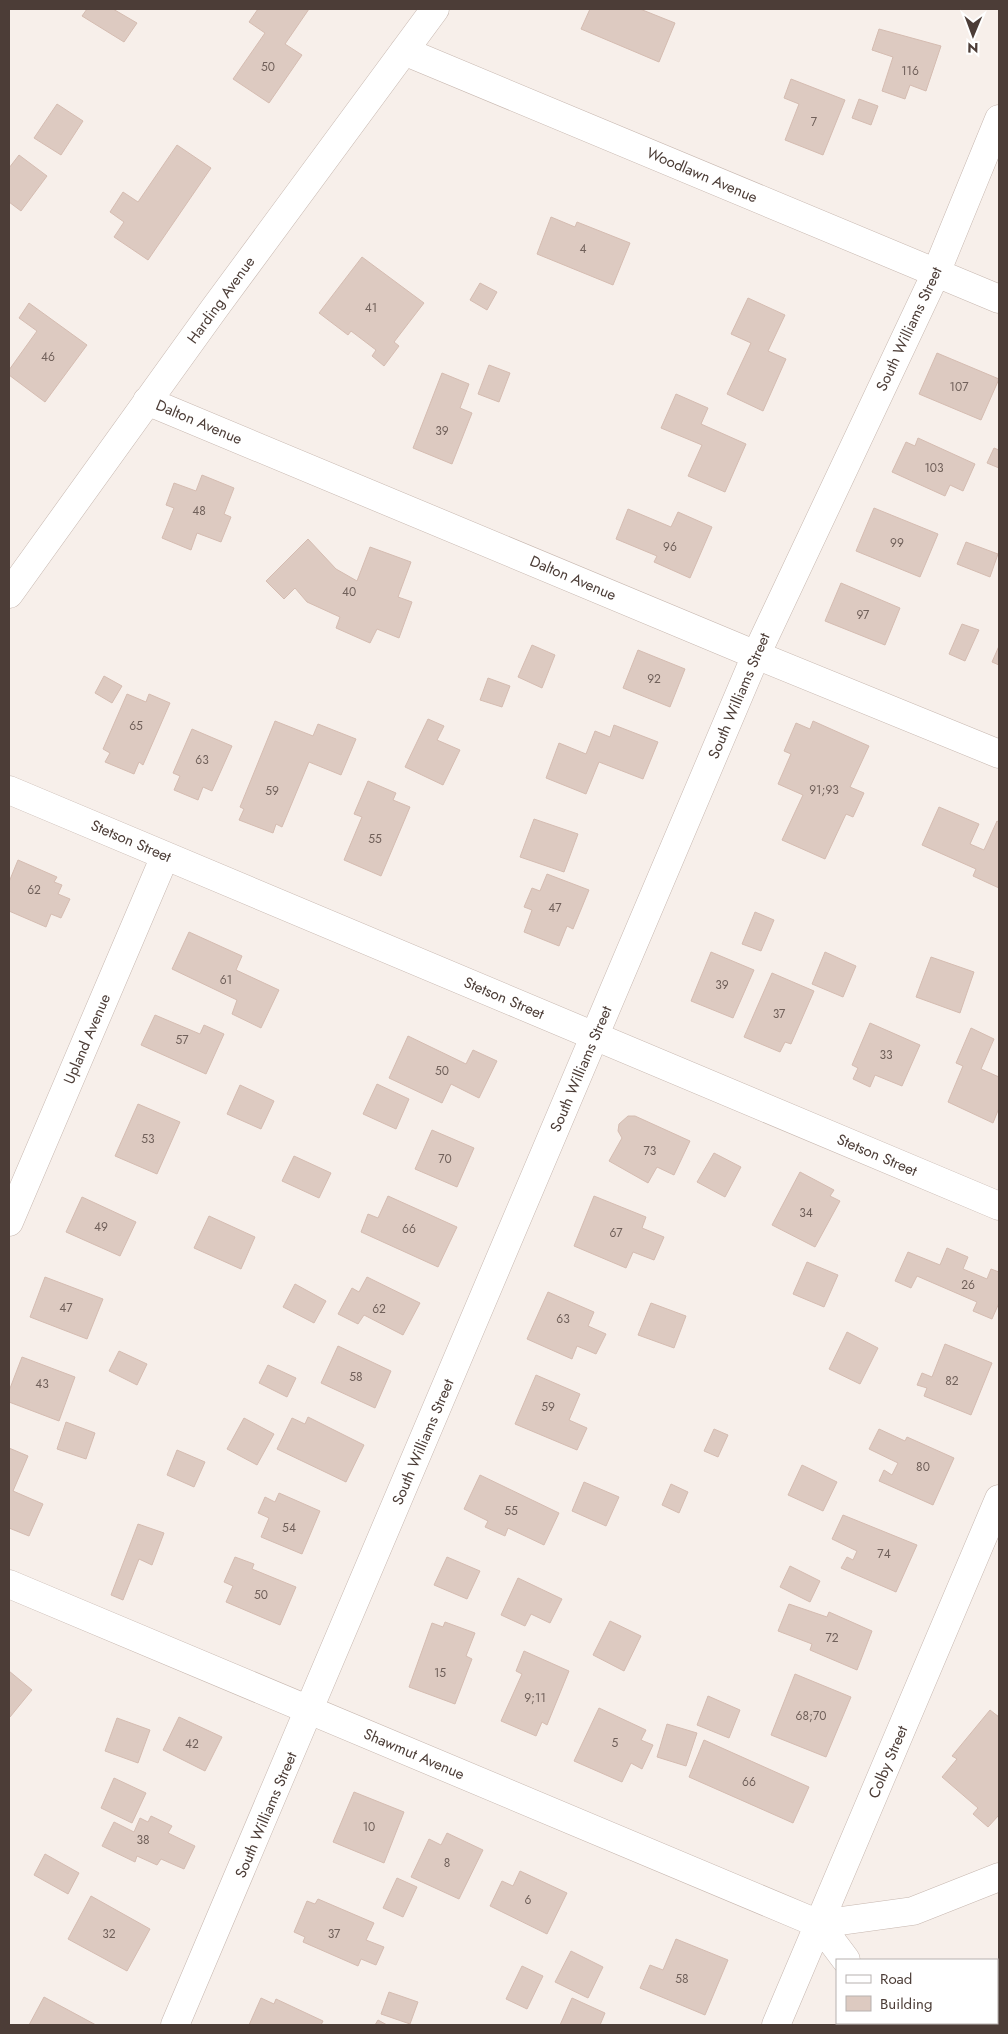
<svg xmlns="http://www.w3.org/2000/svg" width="1008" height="2034" viewBox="0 0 1008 2034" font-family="Jost,sans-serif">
	<rect width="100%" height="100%" fill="#f7efea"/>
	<path fill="#ddcac1" stroke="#d5bcb1" d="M87,9H113L137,23L124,42L82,16Z
		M258,9H309L285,44L302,55L269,103L233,79L265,33L249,22Z
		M590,9H640L675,23L659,62L581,29Z
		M879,29L941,46L926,91L910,85L905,99L882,91L893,57L872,50Z
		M791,79L845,100L823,155L785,140L799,104L784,98Z
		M859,99L878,106L871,125L852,118Z
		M57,104L83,121L61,155L34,138Z
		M177,145L211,168L148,260L114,237L124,222L110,212L123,192L138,202Z
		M19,155L47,176L21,211L9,202V168Z
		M551,217L575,227L577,222L630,243L613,285L537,254Z
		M362,257L424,303L394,342L399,346L384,366L372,356L376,350L351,331L348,335L319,313Z
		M480,283L497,292L487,310L470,300Z
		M748,298L785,315L768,351L786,359L763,411L727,394L751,343L731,334Z
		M29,303L87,345L45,402L9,375V370L37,331L19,318Z
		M937,353L999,379L981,420L919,394Z
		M489,365L510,373L499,402L478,394Z
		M442,373L469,384L460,408L472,413L452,464L413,448Z
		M676,394L708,408L701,424L746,444L725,492L688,476L702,445L661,428Z
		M918,438L975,464L963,491L950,485L945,496L892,472L906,442L915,446Z
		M994,448L999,450V468L987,463Z
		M202,475L234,488L224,514L231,517L221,542L197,533L191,550L162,538L174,508L166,505L174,483L196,491Z
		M874,508L938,534L920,577L856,551Z
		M628,509L671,527L678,512L712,527L690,578L654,562L657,556L616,539Z
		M308,539L336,569L357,581L370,547L411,562L398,597L412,602L399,638L377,629L370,643L336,628L340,617L307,602L295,588L284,599L266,581Z
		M966,542L998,554L990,577L957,564Z
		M841,583L900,608L885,645L825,621Z
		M962,624L979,630L965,661L949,654Z
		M532,645L555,655L542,688L518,677Z
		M999,646V665L992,662Z
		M638,650L685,669L670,707L623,688Z
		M104,676L122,686L112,703L95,693Z
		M488,678L510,686L502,707L480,700Z
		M127,694L146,702L149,694L170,703L143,765L139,762L134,774L105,762L110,753L103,749Z
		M428,719L444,726L437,740L460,750L443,785L405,767Z
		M275,721L313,736L318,724L356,739L341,775L309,762L282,827L276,824L273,833L239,820L244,809L240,807Z
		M813,721L869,746L850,787L864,793L853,817L846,814L825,859L782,840L803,795L778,784L791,754L784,751L796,723L810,729Z
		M614,725L658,742L643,779L599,762L586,794L546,778L559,743L586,754L595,731L610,737Z
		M192,729L232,746L212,791L203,787L198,800L174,790L180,776L173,773Z
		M368,781L396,793L393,800L410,807L381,876L344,860L362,817L354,814Z
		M939,807L979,824L970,844L984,850L997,821L999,822V888L973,876L976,869L922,845Z
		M534,819L578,834L564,872L520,857Z
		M18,860L57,877L54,882L62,885L58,894L70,899L61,918L51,914L46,927L9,911V882Z
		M547,874L589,890L573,929L567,926L559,946L524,932L532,910L524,907L532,888L540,891Z
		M755,912L774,920L761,951L742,944Z
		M189,932L242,956L236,970L279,990L261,1028L232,1014L237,1000L172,969Z
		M711,952L754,970L733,1018L691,1001Z
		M825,952L856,966L843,997L812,984Z
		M931,957L974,972L960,1013L916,997Z
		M772,973L814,991L791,1044L785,1042L780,1052L744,1037Z
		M155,1015L200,1034L204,1025L224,1034L206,1074L141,1045Z
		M870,1023L920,1045L902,1086L875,1075L870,1087L853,1079L858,1068L852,1065Z
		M971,1028L994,1039L981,1069L999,1077V1108L993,1123L948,1102L963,1066L956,1063Z
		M408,1036L466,1064L473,1050L497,1061L479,1098L451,1084L442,1103L389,1078Z
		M377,1084L409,1099L396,1129L363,1114Z
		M240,1085L274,1101L261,1129L227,1114Z
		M138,1104L180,1122L157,1174L115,1156Z
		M628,1116H635L690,1141L674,1175L657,1167L648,1183L609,1161L622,1138L618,1131L619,1124Z
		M432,1130L474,1148L457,1187L415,1169Z
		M714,1153L741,1167L725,1197L697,1182Z
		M294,1156L331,1173L319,1198L282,1181Z
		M800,1172L834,1190L830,1196L840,1201L815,1247L772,1225Z
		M388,1196L457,1227L438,1267L361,1232L368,1214L378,1218Z
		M594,1196L646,1217L642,1228L664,1237L654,1260L633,1252L626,1268L574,1246Z
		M82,1197L136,1222L120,1256L66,1232Z
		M209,1216L255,1237L241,1269L194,1248Z
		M947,1248L968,1257L963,1269L987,1279L991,1269L999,1272V1303L992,1319L973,1311L977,1302L917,1276L911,1288L895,1281L908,1252L940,1265Z
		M807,1262L838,1275L824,1307L793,1294Z
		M45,1277L103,1299L87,1339L30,1317Z
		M367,1277L420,1303L403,1335L364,1315L358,1324L338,1314L352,1288L359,1292Z
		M295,1284L326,1301L314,1323L283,1307Z
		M548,1292L594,1312L588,1326L606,1334L596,1354L577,1346L572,1359L527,1339Z
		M651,1303L686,1316L674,1348L638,1335Z
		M847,1332L878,1348L860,1384L829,1369Z
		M945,1344L992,1363L971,1415L924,1396L927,1388L917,1385L922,1373L932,1377Z
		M338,1346L391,1371L375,1408L321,1383Z
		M119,1351L147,1364L137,1385L109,1371Z
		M22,1357L75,1377L59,1421L9,1402V1391Z
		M268,1365L296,1378L287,1397L259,1383Z
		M536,1375L580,1394L569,1420L587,1428L577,1450L515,1424Z
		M308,1417L364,1445L346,1482L277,1449L292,1418L305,1424Z
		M244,1418L274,1434L257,1465L227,1449Z
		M66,1422L95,1433L86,1459L57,1449Z
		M714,1429L728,1435L718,1457L704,1451Z
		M879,1429L905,1441L907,1437L954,1458L933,1505L879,1481L884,1470L892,1475L898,1463L869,1449Z
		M9,1448L28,1456L13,1491L43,1504L29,1536L9,1528Z
		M177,1450L205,1462L194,1487L167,1475Z
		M802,1465L837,1482L823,1511L788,1495Z
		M480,1475L559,1513L544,1545L508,1528L505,1536L485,1527L488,1521L464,1509Z
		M584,1482L619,1497L606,1526L572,1511Z
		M671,1484L688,1492L679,1513L662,1505Z
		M279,1493L320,1511L302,1554L261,1537L269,1518L258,1513L265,1497L275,1502Z
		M843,1515L917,1545L896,1592L841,1568L847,1557L853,1560L857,1551L832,1539Z
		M138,1524L164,1533L152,1565L139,1559L123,1600L111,1595Z
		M235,1557L254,1564L252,1569L296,1587L280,1625L226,1602L233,1586L224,1582Z
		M447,1557L480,1571L467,1599L434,1585Z
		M790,1566L820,1581L810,1602L780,1587Z
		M518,1578L562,1599L550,1623L531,1614L525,1626L501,1615Z
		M789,1604L827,1617L829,1612L872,1631L857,1670L810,1650L812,1644L778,1631Z
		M610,1621L641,1636L624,1671L593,1655Z
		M445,1622L475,1633L466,1656L472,1659L455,1704L409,1687L432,1623L443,1627Z
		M524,1651L569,1671L547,1725L542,1722L536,1736L501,1721L522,1674L516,1671Z
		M9,1671L32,1690L10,1717L9,1716Z
		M795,1674L851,1697L826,1757L771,1735Z
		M708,1696L740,1710L729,1738L697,1725Z
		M599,1708L646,1730L641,1740L653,1745L642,1769L631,1763L622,1782L574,1761Z
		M990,1710L999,1717V1815L988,1827L973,1814L978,1808L942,1777L957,1759L952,1756Z
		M179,1717L222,1737L205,1771L163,1750Z
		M117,1718L150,1730L138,1763L105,1751Z
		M667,1724L697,1733L686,1766L657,1757Z
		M704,1740L809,1787L793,1823L689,1777Z
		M114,1778L146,1793L132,1823L101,1808Z
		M354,1792L404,1812L384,1863L333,1842Z
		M151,1816L172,1826L168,1833L195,1846L184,1869L161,1859L157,1865L137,1856L135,1862L102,1846L114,1822L134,1832L140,1818L148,1822Z
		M447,1833L483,1850L459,1899L411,1877L429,1839L441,1845Z
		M45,1854L79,1873L68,1894L34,1875Z
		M520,1871L567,1893L547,1934L490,1906L502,1881L513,1886Z
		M397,1878L417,1887L403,1917L383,1908Z
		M91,1896L150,1929L127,1971L68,1939Z
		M318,1899L374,1923L366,1940L384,1947L376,1965L361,1959L358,1966L303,1942L305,1937L294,1932L307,1901L315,1904Z
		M676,1939L728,1960L705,2015L640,1988L650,1965L663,1970Z
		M571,1951L603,1967L588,1998L555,1982Z
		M522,1966L543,1976L527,2009L506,1999Z
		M997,1975H999V2025H956L955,2023H997Z
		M389,1992L418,2002L410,2024L381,2014Z
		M44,1997L96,2025H29Z
		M261,1998L274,2004L276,1999L323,2021L321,2025H249Z
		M572,1998L605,2013L600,2025H560Z
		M378,2020L387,2025H375Z"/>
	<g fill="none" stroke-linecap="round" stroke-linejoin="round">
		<defs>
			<path id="minor" d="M404,51L999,299
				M147,401L756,655L999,754
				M9,594L214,309L435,9
				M9,790L999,1206
				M9,1222L165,856
				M9,1584L819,1924
				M819,1924L913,1911L999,1877
				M819,1924L846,1960
				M882,2023L883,2025
				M175,2025L756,655L936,273L999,119
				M776,2025L999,1499"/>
		</defs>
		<use href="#minor" stroke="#c7b7af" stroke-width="29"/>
		<use href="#minor" stroke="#fff" stroke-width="28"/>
	</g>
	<g text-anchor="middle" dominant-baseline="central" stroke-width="4.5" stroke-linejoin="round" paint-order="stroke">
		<g font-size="12" fill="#70605a">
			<text x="268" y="67">50</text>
			<text x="910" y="71">116</text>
			<text x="814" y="122">7</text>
			<text x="583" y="249">4</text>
			<text x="371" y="308">41</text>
			<text x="48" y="357">46</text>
			<text x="959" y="387">107</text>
			<text x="442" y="431">39</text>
			<text x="934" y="468">103</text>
			<text x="199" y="511">48</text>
			<text x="897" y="543">99</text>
			<text x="670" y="547">96</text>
			<text x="349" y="592">40</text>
			<text x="863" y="615">97</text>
			<text x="654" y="679">92</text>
			<text x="136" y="726">65</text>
			<text x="202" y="760">63</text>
			<text x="824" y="790">91;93</text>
			<text x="272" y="791">59</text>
			<text x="375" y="839">55</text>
			<text x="34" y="890">62</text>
			<text x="555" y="908">47</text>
			<text x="226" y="980">61</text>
			<text x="722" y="985">39</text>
			<text x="779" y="1014">37</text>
			<text x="182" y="1040">57</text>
			<text x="886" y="1055">33</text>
			<text x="442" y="1071">50</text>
			<text x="148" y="1139">53</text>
			<text x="650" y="1151">73</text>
			<text x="445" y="1159">70</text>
			<text x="806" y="1213">34</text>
			<text x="101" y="1227">49</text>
			<text x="409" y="1229">66</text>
			<text x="616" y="1233">67</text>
			<text x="968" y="1285">26</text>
			<text x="66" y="1308">47</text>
			<text x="379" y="1309">62</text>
			<text x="563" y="1319">63</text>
			<text x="356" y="1377">58</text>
			<text x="952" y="1381">82</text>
			<text x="42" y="1384">43</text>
			<text x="548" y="1407">59</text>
			<text x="923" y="1467">80</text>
			<text x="511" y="1511">55</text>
			<text x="289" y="1528">54</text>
			<text x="884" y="1554">74</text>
			<text x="261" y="1595">50</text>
			<text x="832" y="1638">72</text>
			<text x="440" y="1673">15</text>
			<text x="535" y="1698">9;11</text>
			<text x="811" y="1716">68;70</text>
			<text x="615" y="1743">5</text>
			<text x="192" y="1744">42</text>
			<text x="749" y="1782">66</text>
			<text x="369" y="1827">10</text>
			<text x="143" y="1840">38</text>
			<text x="447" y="1863">8</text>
			<text x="528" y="1900">6</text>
			<text x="109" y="1934">32</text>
			<text x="334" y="1934">37</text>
			<text x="682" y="1979">58</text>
		</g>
		<g font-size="15" fill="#4c3d37" stroke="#fff">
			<text transform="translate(702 175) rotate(23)">Woodlawn Avenue</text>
			<text transform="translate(221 300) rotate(-54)">Harding Avenue</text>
			<text transform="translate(909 329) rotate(-65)">South Williams Street</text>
			<text transform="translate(199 422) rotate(23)">Dalton Avenue</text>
			<text transform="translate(573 578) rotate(23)">Dalton Avenue</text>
			<text transform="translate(739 696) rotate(-67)">South Williams Street</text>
			<text transform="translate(131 841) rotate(23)">Stetson Street</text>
			<text transform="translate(504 998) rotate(23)">Stetson Street</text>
			<text transform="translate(87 1039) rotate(-67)">Upland Avenue</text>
			<text transform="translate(581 1069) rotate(-67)">South Williams Street</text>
			<text transform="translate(877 1155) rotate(23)">Stetson Street</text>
			<text transform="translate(423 1442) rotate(-67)">South Williams Street</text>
			<text transform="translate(414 1754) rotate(23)">Shawmut Avenue</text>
			<text transform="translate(888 1762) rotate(-67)">Colby Street</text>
			<text transform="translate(266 1815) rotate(-67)">South Williams Street</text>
		</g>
	</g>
	<rect width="1008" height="2034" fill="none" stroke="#4c3d37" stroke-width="20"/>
	<rect x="836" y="1959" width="162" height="65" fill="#ffffff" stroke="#b7b1af"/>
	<rect x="846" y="1975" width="25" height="8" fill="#ffffff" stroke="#b7b1af"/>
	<text x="880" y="1984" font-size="15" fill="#4c3d37">Road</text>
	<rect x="846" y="1996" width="25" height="15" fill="#ddcac1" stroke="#b7b1af"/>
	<text x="880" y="2009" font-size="15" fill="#4c3d37">Building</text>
	<g transform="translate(973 35) rotate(181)" stroke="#ffffff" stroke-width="4" paint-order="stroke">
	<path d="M0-4L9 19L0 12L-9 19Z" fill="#4c3d37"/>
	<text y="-8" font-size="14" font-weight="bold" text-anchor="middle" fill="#4c3d37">N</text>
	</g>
</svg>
